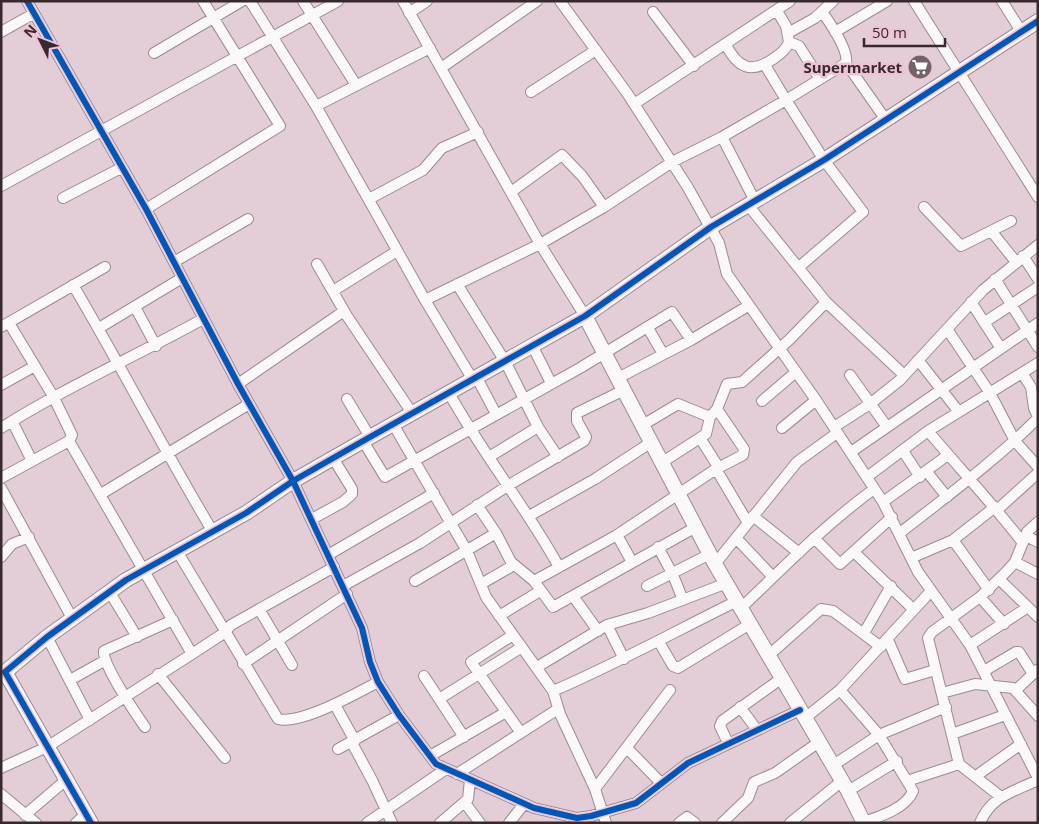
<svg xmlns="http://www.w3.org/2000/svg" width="1039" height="824" viewBox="0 0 1039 824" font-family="'Open Sans',sans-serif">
	<rect width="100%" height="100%" fill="#e3cdd6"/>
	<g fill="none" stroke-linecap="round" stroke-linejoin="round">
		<defs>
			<path id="street" d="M27,1L146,209L238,384L293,481L362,628L370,662L378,682L399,715L436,764L534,808L577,818L591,816L636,803L688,763L800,710
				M250,1L316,106L425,300L473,380
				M303,1L356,85
				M403,1L540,244L585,316
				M560,1L627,93L687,186L719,243L727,274L816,400L883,502L918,572L970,645L1038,778
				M914,1L1038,197
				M1002,1L1021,31
				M653,12L694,66
				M409,13L427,1
				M1,32L33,14
				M835,32L887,1
				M788,33L815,18L833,1
				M789,42L799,46L820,79
				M726,45C738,68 751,74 773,59C780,54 786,50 789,42L786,26L777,11
				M154,53L242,1
				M846,63L886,120
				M765,65L786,100L846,63C849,51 830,23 823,13
				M441,68L537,1
				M531,92L596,50
				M634,104L790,1
				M316,106L430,48
				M722,137L755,201
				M1,186L338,1
				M511,192L562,155L583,177L604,207
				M63,198L121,168
				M369,199L423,170L442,148L478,132
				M748,205L826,302L904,375
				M924,207L961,246L1011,221
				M146,209L280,126L203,1
				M992,232L1016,262
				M1023,256L1038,279
				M174,262L248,219
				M317,264L347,316L412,413
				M995,279L1038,347
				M457,284L506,363L538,427L558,457
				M73,285C121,366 164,450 213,532
				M333,291L397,251
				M425,300L540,244L604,207L672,162L722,137L786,100L824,160L863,212L799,267
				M971,302L1000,347
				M135,307L156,346
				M985,322L1038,287
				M1,327L105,267
				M99,328L182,278
				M648,328L663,354
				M947,329L990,393L1015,441L1038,467
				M533,347L551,383
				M918,360L959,412
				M1022,373L1031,387L1034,408L1038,417
				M850,375L887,427
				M477,378L496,414
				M618,378L691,340
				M238,384L344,311
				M1,385L35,366
				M449,393C482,453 526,507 559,567
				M347,399L370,437
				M762,401L796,372
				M12,421L32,461
				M393,424L467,551L486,597L553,691
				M641,426L678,404L710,417
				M834,427L870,404L900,380L983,290L1038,245
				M1,428C66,387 136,356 203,319
				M782,428L816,400
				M928,431C960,469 993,504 1023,543
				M700,438L719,468
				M69,441L192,654
				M363,441L385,477L580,368L672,312L691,340L748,306
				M903,451L920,477
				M851,452L1038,323
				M489,457L538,427
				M661,463L706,434L710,417L717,409L727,384L742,382L789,340L826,302
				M716,469L748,523
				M927,472L947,497
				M867,477L928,431L1038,363
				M1,478L69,441L72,435L53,396L9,323
				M1,488L72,618
				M101,494L249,404
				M883,502L948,455
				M477,505L496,533L511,562L534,581L553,607L696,527
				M997,510L1038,473
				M529,516L595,479L650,443
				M753,516L799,553
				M312,519L343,502L352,494V489L333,458
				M900,533C947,496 995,461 1038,418
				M617,535L632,562
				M1026,536L1038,542
				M736,538L773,577
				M814,538L840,564L892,517
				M953,540L989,590
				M658,547L673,575L683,600
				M177,551L278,719C301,725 357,693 378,682
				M854,552L913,609
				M328,555L434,493
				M1,557L12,544L29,537
				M911,558L953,540L995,507
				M1015,562L1038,574
				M715,564L797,462L837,433
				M999,579L1038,617
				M415,581L496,533
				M534,581L617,535L716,469L743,455L744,449L717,409
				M481,584L514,565
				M343,586L420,543L509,485L584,441L586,437L577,421V413L624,390
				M647,586L710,554
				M109,591L137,637
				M573,596L598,631
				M980,597L1004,624
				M741,608C784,567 826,524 874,489
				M259,609L292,665
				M499,616L540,591
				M607,625L624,659
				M864,633L891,586
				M513,635L471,662L521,733
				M47,637L90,720
				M888,640L905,679L935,670
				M659,642L673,666L678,668L750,624
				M970,645L1028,607
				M768,656L821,609L833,611L881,647
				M243,664L347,594
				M537,667L607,625L648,613L727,583
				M984,671L1016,652H1019L1033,674
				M158,674L225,758
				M424,676L464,737
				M70,680L104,661
				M840,690L879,735L913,791C906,809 878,817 861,823
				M1016,690L1037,670
				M942,693L975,684L1013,688L1038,716
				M439,699L522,647
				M335,705L355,741
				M740,707L757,730
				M805,718L840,690L931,591
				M145,727C136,714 102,664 104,651L173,620
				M952,734L1005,715
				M352,743L372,780L392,823
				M728,743L720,726L722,721L782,678
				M627,748L661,783
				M338,749L399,715
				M430,756L506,712
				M832,766L879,735L946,707
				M1,768L47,747L192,654L224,633L231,625L334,567
				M457,774L558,709
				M976,776L1021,744
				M907,781L959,764
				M595,789L670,690
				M848,791L897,761
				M1,794L36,823
				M1001,797L959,764L928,638L932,632L980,597L1005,573L1015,562L1027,532L1038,522
				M465,803L480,823
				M25,815L66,780
				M76,823L86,814
				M367,823L446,769
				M440,823L468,799L470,780
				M509,823L524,804
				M606,823L595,789L560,714L553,691C616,664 676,631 737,601
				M679,823L687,817L695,823
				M722,823L748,798L754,782L775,773L819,742
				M790,823L842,781
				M980,823C991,796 1013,792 1038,780"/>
			<path id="secondary" d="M585,316L715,564L848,791L864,823
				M91,823L5,672L47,637L126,580L246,513L293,481L363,441L585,316L711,227L824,160L1038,21"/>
		</defs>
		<use href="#street" stroke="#9c8b92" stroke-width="12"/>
		<use href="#secondary" stroke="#9c8b92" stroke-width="16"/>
		<use href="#street" stroke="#fbf8f9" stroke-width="10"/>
		<use href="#secondary" stroke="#fbf8f9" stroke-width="14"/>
		<defs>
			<path id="cycleway" d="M27,1L146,209L238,384L293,481L362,628L370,662L378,682L399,715L436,764L534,808L577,818L591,816L636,803L688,763L800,710
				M91,823L5,672L47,637L126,580L246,513L293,481L363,441L585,316L711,227L824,160L1038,21"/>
		</defs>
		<use href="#cycleway" stroke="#edc3d5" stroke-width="9"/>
		<use href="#cycleway" stroke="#0057b8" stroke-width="6"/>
	</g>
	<defs>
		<symbol id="supermarket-disc" viewBox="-11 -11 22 22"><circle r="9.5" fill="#746269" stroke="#edc3d5"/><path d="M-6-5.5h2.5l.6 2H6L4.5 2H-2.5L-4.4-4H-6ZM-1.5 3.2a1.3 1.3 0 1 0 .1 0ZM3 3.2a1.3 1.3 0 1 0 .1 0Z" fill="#fff"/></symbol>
	</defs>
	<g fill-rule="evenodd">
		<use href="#supermarket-disc" x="906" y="53" width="28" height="28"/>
	</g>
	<g text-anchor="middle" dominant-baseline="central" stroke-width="5" stroke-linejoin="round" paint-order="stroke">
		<g font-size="15" font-weight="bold" fill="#38292f" stroke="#edc3d5" text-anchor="end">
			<text x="902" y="67">Supermarket</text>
		</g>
	</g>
	<rect width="1039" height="824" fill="none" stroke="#38292f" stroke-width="5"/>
	<g transform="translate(40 40) rotate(312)" stroke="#edc3d5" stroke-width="4" paint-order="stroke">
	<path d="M0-4L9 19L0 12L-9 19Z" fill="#38292f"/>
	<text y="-8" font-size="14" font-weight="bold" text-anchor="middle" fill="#38292f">N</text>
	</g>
	<path d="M864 38v8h81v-8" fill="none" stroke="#38292f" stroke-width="2.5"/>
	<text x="872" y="38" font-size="15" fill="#38292f" stroke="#edc3d5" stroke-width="4" paint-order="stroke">50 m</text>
</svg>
